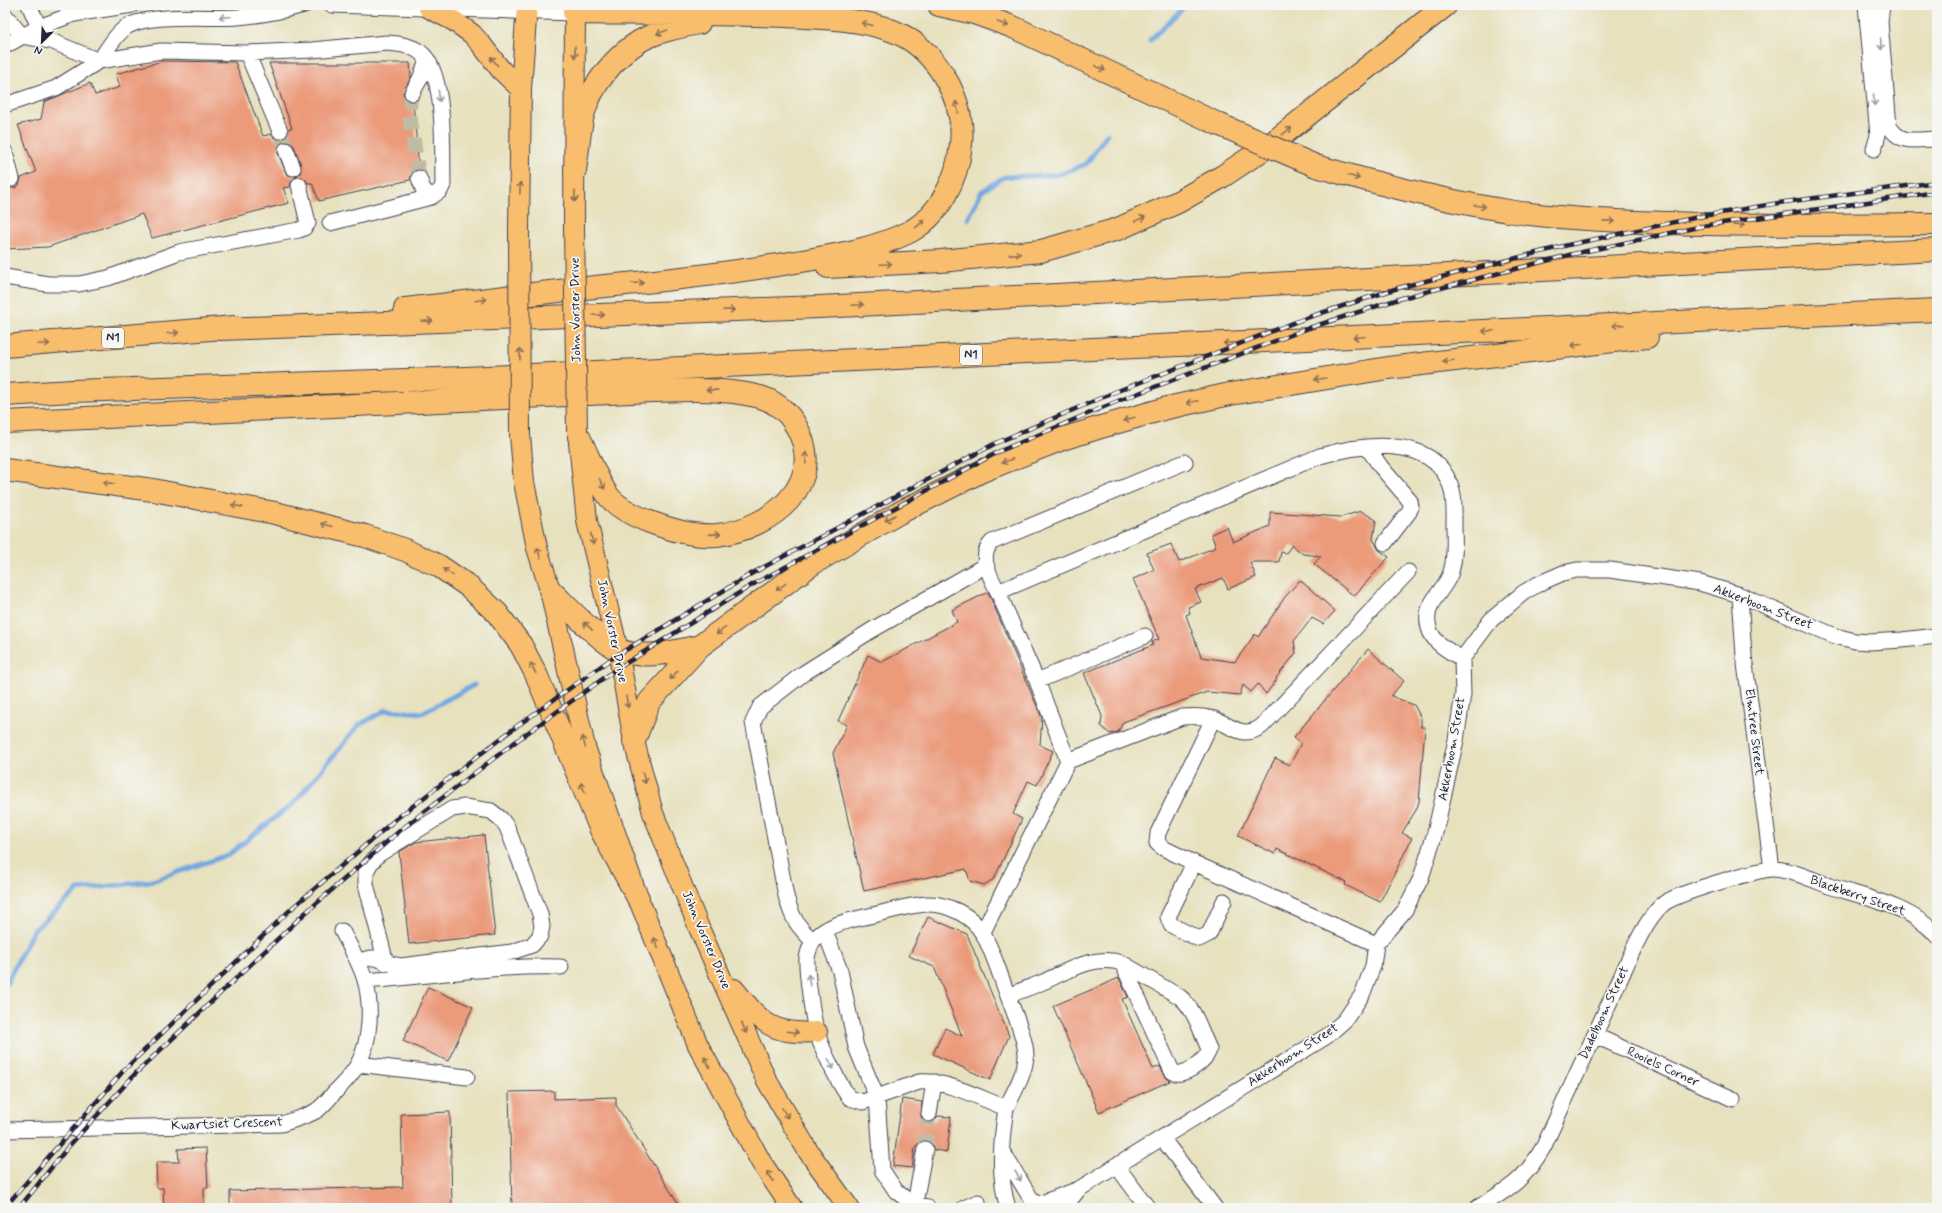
<svg xmlns="http://www.w3.org/2000/svg" width="1942" height="1213" viewBox="0 0 1942 1213" font-family="Mynerve,sans-serif">
	<rect width="100%" height="100%" fill="#f6f6f2"/>
	<filter id="ink" filterUnits="userSpaceOnUse"><feTurbulence type="fractalNoise" baseFrequency=".025" numOctaves="2"/><feDisplacementMap in="SourceGraphic" scale="8" xChannelSelector="R" yChannelSelector="G"/><feConvolveMatrix kernelMatrix="1 2 1 2 8 2 1 2 1" color-interpolation-filters="sRGB"/></filter>
	<filter id="wash" filterUnits="userSpaceOnUse"><feTurbulence type="fractalNoise" baseFrequency=".012" numOctaves="4" result="noise"/><feDisplacementMap in="SourceGraphic" scale="16" xChannelSelector="R" yChannelSelector="G"/><feGaussianBlur stdDeviation="0.9" result="paint"/><feColorMatrix in="noise" values="0 0 0 0 0 0 0 0 0 0 0 0 0 0 0 0 0 1.4 0 .05"/><feComposite in="paint" operator="in"/></filter>
	<g filter="url(#wash)">
		<rect width="100%" height="100%" fill="#e7e1be"/>
		<g fill="none" stroke-linecap="round" stroke-linejoin="round">
			<path stroke="#74a8e1" stroke-width="5" d="M1150,40L1186,5
				M968,219L981,192L1004,177L1058,175L1086,164L1107,134
				M5,986L33,931L78,890L152,881L228,855L294,803L359,725L386,710L422,713L474,685"/>
		</g>
		<g id="blocks">
			<path fill="#eb9a7a" fill-rule="evenodd" d="M162,61L235,62L263,136L271,134L274,138L279,140L287,137L288,129L292,128L269,63H410L411,77L403,93L407,101L413,102L419,169L412,173L410,180L319,201L312,183H308L305,179L297,176L291,182L290,187L283,188L289,203L152,238L142,214L48,247L5,249V184L9,188H15L19,185L21,178L36,172L18,125L41,119L44,102L90,83L95,95L120,87L116,74ZM288,141L294,146L301,165L300,173L296,176L287,175L278,153L279,144Z
				M1361,511L1376,520L1373,539L1379,550L1389,557L1354,596L1314,564L1321,556L1303,554L1292,545L1286,553L1281,552L1279,562H1250L1256,577L1228,589L1223,578L1195,589L1201,602L1188,607L1190,613L1186,615L1201,657L1235,662L1255,634L1258,637L1285,597L1300,580L1335,611L1323,624L1312,618L1294,641L1296,653L1276,678L1277,679L1266,694L1258,684L1251,692L1243,685L1240,695L1207,692L1123,722L1118,732L1110,734L1101,726L1102,716L1084,673L1153,645L1152,642L1159,639L1133,579L1154,570L1147,553L1171,544L1179,562L1216,547L1211,534L1227,527L1233,542L1270,526V512L1341,517Z
				M988,592L1042,718L1040,745L1053,751L1037,785L1028,781L1013,814L1022,819L994,879L984,885L970,881L966,869L864,891L833,753L847,725L838,721L868,655L882,662L957,622L952,610Z
				M1368,649L1404,681L1391,696L1414,705L1421,718V727H1425L1419,802L1416,810L1402,833L1412,838L1380,902L1345,885L1346,882L1277,849L1275,854L1238,836L1275,758L1290,765L1301,743L1294,737Z
				M484,835L495,935L409,944L399,852L416,842Z
				M928,917L967,934L1009,1036L990,1080L933,1054L945,1028L962,1036L934,967L909,956Z
				M1119,978L1128,997L1122,999L1153,1069L1160,1066L1164,1075L1170,1081L1099,1112L1053,1006Z
				M428,987L473,1007L448,1061L403,1041Z
				M554,1091V1099L616,1097V1105L681,1208H512L509,1092Z
				M902,1099L922,1102L921,1117L927,1123L933,1122L938,1116L951,1117L947,1152L934,1150L931,1142L922,1141L915,1147L912,1168L893,1166Z
				M450,1112L452,1208H230V1191L403,1187L401,1114Z
				M206,1148L208,1188H204V1208H164L163,1188H157L156,1162H179L178,1149Z"/>
		</g>
	</g>
	<g filter="url(#ink)">
		<use href="#blocks" fill-opacity="0" stroke="#403f4f" stroke-width="1"/>
		<g fill="none" stroke-linecap="round" stroke-linejoin="round">
			<path stroke="#c0bba4" stroke-width="15" stroke-dasharray="15 8" stroke-linecap="butt" d="M412,93L409,110L419,178
				M280,131L286,150
				M925,1149L929,1114"/>
			<defs>
				<path id="minor" d="M29,5L39,27L45,34
					M332,5L574,13
					M1866,5L1878,135L1874,149
					M1882,5L1880,22L1889,126C1901,146 1917,139 1937,139
					M5,15L22,36L51,41L99,61
					M5,46L39,27L74,14L132,5
					M247,53L280,131
					M99,61C107,50 116,33 128,26C152,13 210,19 238,17C261,15 282,11 304,5
					M412,93L420,79L427,60
					M5,105L56,88L99,61L161,51L247,53L312,50L387,43C399,44 410,45 420,52C447,71 442,153 443,185L440,191L431,197L330,223
					M286,150L293,168
					M5,152L12,179
					M419,178L423,189L431,197
					M5,277L48,284H79L108,278L179,252L299,230L304,228L308,223L299,185
					M1367,447L1381,467L1410,501L1411,507L1409,512L1385,543
					M998,592C991,577 977,557 992,542L1185,462
					M1740,595L1744,656L1772,869
					M1037,681L1145,636
					M1213,719L1158,833L1157,843L1163,848L1194,863L1376,944
					M1068,761L1182,717C1192,716 1204,716 1214,719C1232,726 1243,740 1262,726L1408,572
					M1194,863L1168,917L1171,925L1199,939L1209,934L1224,901
					M825,931L840,971L856,1047L877,1098L882,1170L896,1191L906,1199L928,1208
					M983,932L1068,761L1037,681L998,592L1320,456C1361,444 1431,434 1450,484C1455,496 1454,511 1454,523C1454,539 1456,556 1451,572C1445,591 1425,601 1428,623C1430,642 1448,650 1462,659
					M813,941C797,926 792,918 786,896L753,722L760,707L804,673L872,630L986,565
					M358,962C381,952 380,964 401,966L512,952L532,945L540,936L542,926L540,914L507,827L501,819L491,811L465,807L452,809L379,854L370,864L366,872V884L386,963
					M365,981C431,976 495,965 561,967
					M1008,996C1000,976 994,953 983,934C973,916 947,903 927,904C909,905 891,911 873,915C853,920 827,923 813,941C810,946 808,953 807,958C806,972 813,1020 817,1033C822,1049 840,1087 850,1098L863,1102L919,1082C946,1080 980,1098 1006,1108C1001,1141 998,1176 1008,1208
					M1594,1035L1733,1099
					M358,1064L467,1077
					M1006,1108C1014,1092 1025,1074 1026,1056C1026,1039 1014,1013 1008,996C1019,991 1031,987 1043,982C1067,971 1094,954 1122,963L1180,997C1195,1009 1201,1032 1209,1049C1208,1060 1181,1080 1172,1071L1122,963
					M929,1114L934,1082
					M5,1130L282,1124C293,1120 305,1117 316,1111C322,1107 328,1100 333,1094C342,1085 352,1075 358,1064C371,1041 372,1005 365,980C360,963 350,947 342,931
					M1162,1138L1215,1208
					M1002,1151L1033,1202
					M1116,1165L1148,1208
					M915,1203L925,1149
					M1039,1204L1079,1189L1327,1036L1345,1020L1362,995L1373,966L1376,944L1405,910L1421,878L1435,833L1456,740L1463,694L1462,659L1491,620L1523,593L1538,584L1563,573L1577,570H1610L1700,583L1740,595L1835,636L1855,641L1870,642L1902,640L1937,636
					M964,1208L978,1202
					M1064,1208L1078,1190
					M1477,1208C1510,1188 1524,1181 1544,1146C1568,1093 1592,1040 1617,986C1628,962 1643,922 1662,905C1673,894 1754,871 1771,869C1787,868 1814,880 1829,886C1864,897 1914,907 1937,936"/>
				<path id="major" d="M429,8L454,21L472,34L481,44L501,70L521,89
					M519,227L521,89L527,5
					M574,227L575,5
					M520,435L524,482L537,548L550,590L585,747L638,898L698,1045L761,1162L792,1208
					M579,443L587,521L618,650L634,741L653,813L699,928L766,1079L808,1151L849,1208
					M734,989C762,1023 771,1035 817,1032"/>
				<path id="highway" d="M939,5L974,13L1013,27L1218,124
					M1316,166C1382,185 1447,202 1515,212C1566,219 1616,221 1666,223C1756,226 1847,225 1937,224
					M575,170C578,152 579,133 583,115C591,86 614,57 640,41C658,31 679,27 699,23
					M828,267L941,261L1041,251L1118,229L1178,202L1223,176L1271,144L1446,5
					M405,309C482,300 559,290 636,283C694,277 751,270 808,260C842,254 876,248 907,233C939,218 958,178 961,144C966,100 935,47 893,31C859,18 821,18 786,16C715,13 645,14 574,13
					M220,329L819,307L1937,250
					M5,346L235,327
					M5,395L72,391L465,378L1937,310
					M5,422C178,414 352,404 525,397C567,395 610,393 652,391C687,390 722,388 756,396C772,399 788,411 796,426C829,483 771,529 717,535C694,537 671,530 650,522C637,517 620,509 610,498C598,484 588,454 579,437
					M5,470L153,490L275,513L365,536L405,550L439,566L468,586L482,599L497,613L521,645L536,674L601,830L638,898
					M550,590C565,604 601,643 619,650C644,660 675,651 700,646
					M634,741L649,702L700,646L812,564L899,513L982,471L1062,439L1101,427L1167,408L1230,394L1388,368L1647,337"/>
			</defs>
			<use href="#minor" stroke="#403f4f" stroke-width="17"/>
			<use href="#major" stroke="#403f4f" stroke-width="22"/>
			<use href="#highway" stroke="#403f4f" stroke-width="24"/>
			<use href="#minor" stroke="#fff" stroke-width="15"/>
			<use href="#major" stroke="#f9be6d" stroke-width="20"/>
			<use href="#highway" stroke="#f9be6d" stroke-width="22"/>
			<defs>
				<path id="rail" d="M5,1207L125,1069L291,909L396,819L517,726L611,659L751,574L923,482L996,443L1115,392L1306,318L1398,288L1568,245L1703,216L1785,202L1937,182
					M19,1208L68,1147L135,1074L303,915L403,828L523,736L615,670L752,585L1000,451L1118,401L1309,328L1402,298L1573,254L1708,225L1937,192"/>
			</defs>
			<use href="#rail" stroke="#22223b" stroke-width="4.5"/>
			<use href="#rail" stroke="#f6f6f2" stroke-width="3" stroke-dasharray="9" stroke-linecap="butt"/>
			<defs>
				<path id="major-bridge" d="M519,227L520,435
					M574,227L577,431"/>
				<path id="highway-bridge" d="M1218,124L1316,166"/>
			</defs>
			<use href="#major-bridge" stroke="#403f4f" stroke-width="22" stroke-linecap="butt"/>
			<use href="#highway-bridge" stroke="#403f4f" stroke-width="24" stroke-linecap="butt"/>
			<use href="#major-bridge" stroke="#f9be6d" stroke-width="20"/>
			<use href="#highway-bridge" stroke="#f9be6d" stroke-width="22"/>
		</g>
		<defs><path id="oneway-shaft" d="M-6 0H5M1.5-3L5.5 0L1.5 3" fill="none" stroke-width="1.6" stroke-linecap="round" stroke-linejoin="round"/></defs>
		<g stroke="#9c9ca7">
			<use href="#oneway-shaft" transform="translate(225 17) rotate(178)"/>
			<use href="#oneway-shaft" transform="translate(1881 44) rotate(86)"/>
			<use href="#oneway-shaft" transform="translate(439 96) rotate(84)"/>
			<use href="#oneway-shaft" transform="translate(1874 100) rotate(85)"/>
			<use href="#oneway-shaft" transform="translate(809 980) rotate(-98)"/>
			<use href="#oneway-shaft" transform="translate(831 1064) rotate(62)"/>
			<use href="#oneway-shaft" transform="translate(1018 1176) rotate(59)"/>
		</g>
		<g stroke="#8e7054">
			<use href="#oneway-shaft" transform="translate(867 24) rotate(-166)"/>
			<use href="#oneway-shaft" transform="translate(1003 24) rotate(20)"/>
			<use href="#oneway-shaft" transform="translate(662 32) rotate(160)"/>
			<use href="#oneway-shaft" transform="translate(575 52) rotate(90)"/>
			<use href="#oneway-shaft" transform="translate(494 61) rotate(-128)"/>
			<use href="#oneway-shaft" transform="translate(1100 68) rotate(26)"/>
			<use href="#oneway-shaft" transform="translate(957 107) rotate(-103)"/>
			<use href="#oneway-shaft" transform="translate(1287 131) rotate(-38)"/>
			<use href="#oneway-shaft" transform="translate(1354 177) rotate(17)"/>
			<use href="#oneway-shaft" transform="translate(520 188) rotate(-89)"/>
			<use href="#oneway-shaft" transform="translate(575 196) rotate(90)"/>
			<use href="#oneway-shaft" transform="translate(1480 206) rotate(9)"/>
			<use href="#oneway-shaft" transform="translate(1140 219) rotate(-25)"/>
			<use href="#oneway-shaft" transform="translate(1609 221) rotate(1)"/>
			<use href="#oneway-shaft" transform="translate(920 224) rotate(-39)"/>
			<use href="#oneway-shaft" transform="translate(1739 225) rotate(-1)"/>
			<use href="#oneway-shaft" transform="translate(1015 254) rotate(-6)"/>
			<use href="#oneway-shaft" transform="translate(886 264) rotate(-3)"/>
			<use href="#oneway-shaft" transform="translate(638 283) rotate(-5)"/>
			<use href="#oneway-shaft" transform="translate(481 300) rotate(-7)"/>
			<use href="#oneway-shaft" transform="translate(858 305) rotate(-3)"/>
			<use href="#oneway-shaft" transform="translate(729 310) rotate(-2)"/>
			<use href="#oneway-shaft" transform="translate(599 315) rotate(-2)"/>
			<use href="#oneway-shaft" transform="translate(427 321) rotate(-2)"/>
			<use href="#oneway-shaft" transform="translate(1618 325) rotate(177)"/>
			<use href="#oneway-shaft" transform="translate(1488 331) rotate(177)"/>
			<use href="#oneway-shaft" transform="translate(173 333) rotate(-5)"/>
			<use href="#oneway-shaft" transform="translate(1359 337) rotate(177)"/>
			<use href="#oneway-shaft" transform="translate(1229 343) rotate(177)"/>
			<use href="#oneway-shaft" transform="translate(44 344) rotate(-3)"/>
			<use href="#oneway-shaft" transform="translate(1577 345) rotate(173)"/>
			<use href="#oneway-shaft" transform="translate(520 354) rotate(-90)"/>
			<use href="#oneway-shaft" transform="translate(1448 361) rotate(173)"/>
			<use href="#oneway-shaft" transform="translate(1320 379) rotate(171)"/>
			<use href="#oneway-shaft" transform="translate(712 390) rotate(-179)"/>
			<use href="#oneway-shaft" transform="translate(1192 402) rotate(168)"/>
			<use href="#oneway-shaft" transform="translate(1129 419) rotate(164)"/>
			<use href="#oneway-shaft" transform="translate(806 458) rotate(-89)"/>
			<use href="#oneway-shaft" transform="translate(1007 461) rotate(159)"/>
			<use href="#oneway-shaft" transform="translate(109 483) rotate(-172)"/>
			<use href="#oneway-shaft" transform="translate(602 484) rotate(63)"/>
			<use href="#oneway-shaft" transform="translate(237 506) rotate(-169)"/>
			<use href="#oneway-shaft" transform="translate(890 518) rotate(150)"/>
			<use href="#oneway-shaft" transform="translate(327 525) rotate(-165)"/>
			<use href="#oneway-shaft" transform="translate(715 534) rotate(-4)"/>
			<use href="#oneway-shaft" transform="translate(592 539) rotate(77)"/>
			<use href="#oneway-shaft" transform="translate(539 553) rotate(-107)"/>
			<use href="#oneway-shaft" transform="translate(448 572) rotate(-145)"/>
			<use href="#oneway-shaft" transform="translate(781 587) rotate(144)"/>
			<use href="#oneway-shaft" transform="translate(588 626) rotate(-137)"/>
			<use href="#oneway-shaft" transform="translate(721 631) rotate(144)"/>
			<use href="#oneway-shaft" transform="translate(533 668) rotate(-117)"/>
			<use href="#oneway-shaft" transform="translate(674 675) rotate(132)"/>
			<use href="#oneway-shaft" transform="translate(627 702) rotate(80)"/>
			<use href="#oneway-shaft" transform="translate(584 742) rotate(-103)"/>
			<use href="#oneway-shaft" transform="translate(644 778) rotate(75)"/>
			<use href="#oneway-shaft" transform="translate(583 788) rotate(-114)"/>
			<use href="#oneway-shaft" transform="translate(656 943) rotate(-112)"/>
			<use href="#oneway-shaft" transform="translate(744 1028) rotate(67)"/>
			<use href="#oneway-shaft" transform="translate(793 1032) rotate(7)"/>
			<use href="#oneway-shaft" transform="translate(707 1062) rotate(-118)"/>
			<use href="#oneway-shaft" transform="translate(785 1113) rotate(60)"/>
			<use href="#oneway-shaft" transform="translate(770 1176) rotate(-124)"/>
		</g>
	</g>
	<g text-anchor="middle" dominant-baseline="central" stroke-width="3.5" stroke-linejoin="round" paint-order="stroke">
		<g fill="#f6f6f2" stroke="#626272" stroke-width="1">
			<rect x="102" y="328" width="22" height="20" rx="3"/>
			<rect x="960" y="345" width="22" height="20" rx="3"/>
		</g>
		<g font-size="12" font-weight="bold" fill="#22223b">
			<text x="113" y="338">N1</text>
			<text x="971" y="355">N1</text>
		</g>
		<g font-size="13" fill="#22223b" stroke="#f6f6f2">
			<text transform="translate(576 310) rotate(-91)">John Vorster Drive</text>
			<text transform="translate(1763 607) rotate(21)">Akkerboom Street</text>
			<text transform="translate(612 631) rotate(78)">John Vorster Drive</text>
			<text transform="translate(1754 732) rotate(83)">Elmtree Street</text>
			<text transform="translate(1452 749) rotate(-80)">Akkerboom Street</text>
			<text transform="translate(1858 896) rotate(19)">Blackberry Street</text>
			<text transform="translate(706 940) rotate(67)">John Vorster Drive</text>
			<text transform="translate(1604 1013) rotate(-65)">Dadelboom Street</text>
			<text transform="translate(1293 1055) rotate(-33)">Akkerboom Street</text>
			<text transform="translate(1663 1067) rotate(25)">Rooiels Corner</text>
			<text transform="translate(227 1124) rotate(-2)">Kwartsiet Crescent</text>
		</g>
	</g>
	<rect width="1942" height="1213" fill="none" stroke="#f6f6f2" stroke-width="20"/>
	<g transform="translate(42 42) rotate(204)" stroke="#f6f6f2" stroke-width="3" paint-order="stroke">
	<path d="M0-3L7 15L0 10L-7 15Z" fill="#22223b"/>
	<text y="-6" font-size="11" font-weight="bold" text-anchor="middle" fill="#22223b">N</text>
	</g>
</svg>
